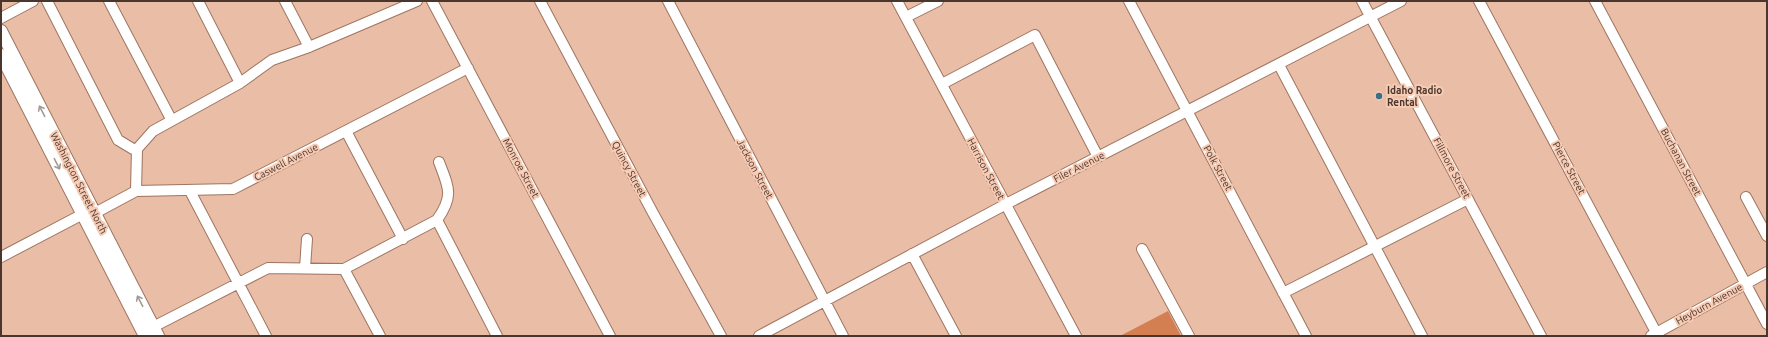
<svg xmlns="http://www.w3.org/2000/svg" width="1768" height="337" viewBox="0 0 1768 337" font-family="Ubuntu,sans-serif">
	<rect width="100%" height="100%" fill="#eabda7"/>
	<path fill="#d37f52" d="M1168,311L1181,336H1120Z"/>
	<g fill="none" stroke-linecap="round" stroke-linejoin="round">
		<defs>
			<path id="minor" d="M47,1L118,140L133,149H137
				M109,1L171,119
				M198,1L240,83
				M285,1L309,47
				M432,1L610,336
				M540,1L653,213L721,336
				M668,1L843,336
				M897,1L1076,336
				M1129,1L1306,336
				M1362,1L1541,336
				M1479,1L1658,336
				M1595,1L1767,324
				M906,17L938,1
				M1,18L33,1
				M1279,65L1422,336
				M942,84L1035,35L1098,157
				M346,131L403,239
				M136,191L137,149L153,131L240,83L272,60L309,47L417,1
				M190,191L266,336
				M1746,197L1767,236
				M95,213L136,191L233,189L468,68
				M437,220L497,336
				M1142,249L1189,336
				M912,254L956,336
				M1,257L83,214
				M305,268L307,239
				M344,269L380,336
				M1283,293L1468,199
				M153,327L268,268L344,269L437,220C454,196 449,188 439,162
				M759,336L1012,201L1401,1
				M1651,336L1767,272"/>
			<path id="major" d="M1,31L158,336
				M1,55L145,336"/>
		</defs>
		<use href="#minor" stroke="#9e7560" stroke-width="12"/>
		<use href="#major" stroke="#9e7560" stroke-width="14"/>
		<use href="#minor" stroke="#fff" stroke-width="10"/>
		<use href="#major" stroke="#fff" stroke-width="12"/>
	</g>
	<defs><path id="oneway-shaft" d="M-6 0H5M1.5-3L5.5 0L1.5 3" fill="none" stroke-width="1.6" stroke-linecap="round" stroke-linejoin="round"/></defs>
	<g stroke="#a49b96">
		<use href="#oneway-shaft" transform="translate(42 111) rotate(-117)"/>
		<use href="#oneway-shaft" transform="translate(57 164) rotate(63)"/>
		<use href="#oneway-shaft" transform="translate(140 301) rotate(-117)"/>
	</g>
	<circle fill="#367189" stroke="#f7cab3" stroke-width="1.5" cx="1379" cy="96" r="4"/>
	<g text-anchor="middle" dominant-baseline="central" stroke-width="4" stroke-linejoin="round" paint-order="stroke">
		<g font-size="10" font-weight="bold" fill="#49372e" stroke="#f7cab3" text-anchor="start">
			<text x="1387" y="90">Idaho Radio<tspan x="1387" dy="12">Rental</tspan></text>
		</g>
		<g font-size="10" fill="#49372e" stroke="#f7cab3">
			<text transform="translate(286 162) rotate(-27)">Caswell Avenue</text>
			<text transform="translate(1681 162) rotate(62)">Buchanan Street</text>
			<text transform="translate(1079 167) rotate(-27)">Filer Avenue</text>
			<text transform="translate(521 168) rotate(62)">Monroe Street</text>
			<text transform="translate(1218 168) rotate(62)">Polk Street</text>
			<text transform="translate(1452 168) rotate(62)">Fillmore Street</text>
			<text transform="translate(1569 168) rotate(62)">Pierce Street</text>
			<text transform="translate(629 169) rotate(62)">Quincy Street</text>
			<text transform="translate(755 169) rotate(62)">Jackson Street</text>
			<text transform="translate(986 169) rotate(62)">Harrison Street</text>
			<text transform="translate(79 183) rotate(63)">Washington Street North</text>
			<text transform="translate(1709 304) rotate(-29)">Heyburn Avenue</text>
		</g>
	</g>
	<rect width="1768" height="337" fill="none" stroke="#49372e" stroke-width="4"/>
</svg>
